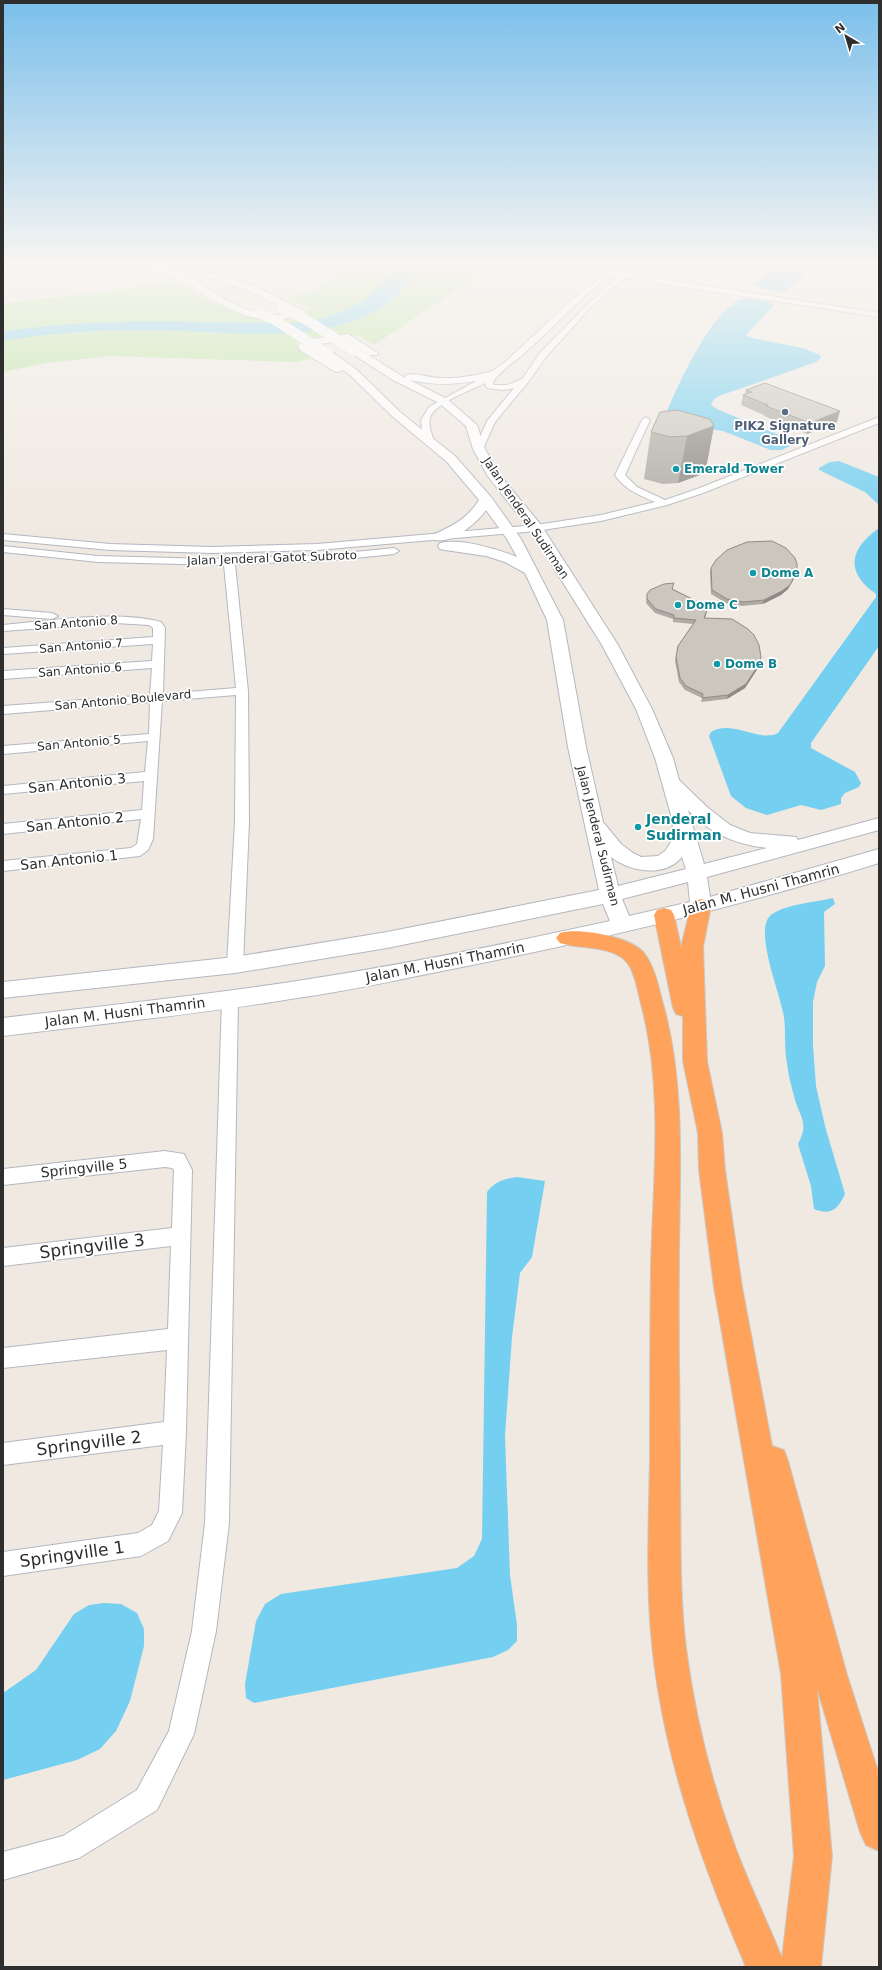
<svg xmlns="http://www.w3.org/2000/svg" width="882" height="1970" viewBox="0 0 882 1970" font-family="'DejaVu Sans',sans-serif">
	<rect width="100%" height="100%" fill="#efe9e1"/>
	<path fill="#b6e59e" d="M347,260H502L374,345L359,336L351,335L301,341L295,344L311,359L295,362L110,356L45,363L3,372V303L112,291L174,281L209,300L252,318L260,319L302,316L308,312V308L286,298C303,294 319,292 331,279C337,273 340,265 347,260Z"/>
	<path fill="#75cff0" d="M403,260H429C410,278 398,299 374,312C312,343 242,332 175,331C118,329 59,331 3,341V332C99,316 197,323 293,323C320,320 350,313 371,294C382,283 391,270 403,260Z
		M730,260H848L879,265V272C861,269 831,260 814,266L785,292L761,289L753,285L772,269L771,267Z
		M748,298L767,301L774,305L746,335L752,338L803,348L820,355L821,358L816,362L719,396L713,400L711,405L717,409L793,441L792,445L782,450H771L723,431L674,424L664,419C675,391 715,299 748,298Z
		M839,461L879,477V505L865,492L819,470V468L830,462Z
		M879,528V646L811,743V748L855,772L861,783L859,787L845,793L841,798V804L821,810L801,805L767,815L746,808L731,796L709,736L711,732C732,719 759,743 778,733L876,597V594C844,571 850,549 879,528Z
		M833,898L835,904L824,912L825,966L817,982L813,1002V1046L816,1086L825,1126L845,1194C838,1209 831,1216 814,1209L811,1186L798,1144C810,1122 799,1117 794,1096C791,1085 788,1074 787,1063C784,1048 786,1032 784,1017C781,996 755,934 769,917C779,905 817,902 833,898Z
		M517,1177L545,1181L532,1257L520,1273L512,1337L505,1436L510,1575L517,1625V1641L508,1650L493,1657L254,1703L246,1698L245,1684L256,1621L265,1604L281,1594L457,1568L474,1556L482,1539L487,1192C495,1181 504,1179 517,1177Z
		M104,1603L121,1604L137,1613L144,1629V1646L130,1701L116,1731L100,1749L77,1760L3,1780V1693L36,1670L74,1614L89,1605Z"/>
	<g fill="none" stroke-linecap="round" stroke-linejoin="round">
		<defs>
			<path id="street" d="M623,260H630L615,272L623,273L642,260H649L630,274L879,313V317L625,278L588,310L546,357L529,381L495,422L482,451L479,452L475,449L487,421L514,388L503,390L487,388L485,383C472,390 434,403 430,418C428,426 432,434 434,442L433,444H427L422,431L421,420L429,407L480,379L504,363L574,298ZM610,275L618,276L584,308L540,353L522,379L507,385H494L493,382C501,370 516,361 527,351C555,326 580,298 610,275Z
				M646,417L650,420L625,475L637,487L665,500L697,489L879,417V423L703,493L667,505L601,521L536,531L317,550L212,553L110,550L3,540V534L110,544L212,547L317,544L536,525L601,515L655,502C639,495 625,490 615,475L642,420Z
				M3,546L98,556L210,559L325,555L394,548L399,551L394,554L325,561L235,564L248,691L249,821L243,965L241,969L235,971L229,969L227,965L235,821L236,695L162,701L153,839L148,850L140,856L3,871V861L131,848L137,844L141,819L3,834V824L142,810L144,781L3,794V786L145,772L148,741L3,754V746L149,734L150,702L3,714V706L150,695L152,668L3,679V671L152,661L153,644L3,654V648L153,637V628L149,625L115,623L3,631V625C50,621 116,610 161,622L165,628L163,694L236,688L224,565L98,562L3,552Z
				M3,609L52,613L58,616L52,619L3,615Z
				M230,994L236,996L238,1000L229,1523L216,1631L194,1734L157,1810L79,1858L3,1880V1852L63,1836L137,1790L169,1731L192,1631L205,1523L222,1000L224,996Z
				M165,1151L184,1154L192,1170L186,1432L182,1513L168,1541L141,1556L3,1576V1552L138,1533L152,1525L159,1511L163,1445L3,1465V1443L164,1422L167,1350L3,1368V1348L168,1329L171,1246L3,1266V1248L172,1228L174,1170L172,1168L165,1167L3,1185V1169Z"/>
			<path id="secondary" d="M134,260C157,260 180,274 201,282L202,285C229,302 260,322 292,312L250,291L203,276V272H209L256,287L306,312L304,314C267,326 241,317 208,297C200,292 193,286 185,282C172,275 142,269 134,260Z
				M348,334L378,353L377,355H369L346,340L308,346L324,356L323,354L324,352H332L357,370L400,412L455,456L491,497L521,539L563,620L586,747L603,822L621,844L633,853L641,857L658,856L665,851L671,842L673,822L655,758L636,709L602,645L530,530L487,475L473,449L466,426L439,403L393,380L351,353L350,351L351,349H359L405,378L406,375C416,372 430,378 441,378C459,379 476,375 494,371L498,372L499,374L498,376C468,384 440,387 410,380L447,399L477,425L485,449L499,474L541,525L618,645L652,709L673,758L679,780L707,807L730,825L750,833L796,837L798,840L879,818V830L707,877L710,897L879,849V863C737,907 593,941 447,970C397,980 348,991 297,998C200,1014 101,1024 3,1036V1018C101,1006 200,996 297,981C402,965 506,944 610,921L603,904L387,948L235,973L3,998V982L235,957L387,932L599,890L568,747L547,620L525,573L505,562L486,556L445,550L440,549L438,546L440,543C461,538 498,549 517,557L507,539L486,510C477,523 452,544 435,540L433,537L435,534C454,525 468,518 479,500L447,462L392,416L349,374L343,370L338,372L334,371L300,350L298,345L306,340ZM688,810C711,834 735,844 767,848L704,864ZM611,857C630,872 664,878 682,857L686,869L618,886ZM688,882L690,902L629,916L622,899Z"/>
			<path id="highway" d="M701,899L708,901L711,906L703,947L707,1061L722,1133L725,1170L742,1287L772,1446L784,1450L788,1461L847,1675L879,1774V1851L866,1845L860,1832L817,1688L832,1856L821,1967H746C696,1850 654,1731 649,1602C647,1555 649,1507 650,1459C650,1395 650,1331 651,1267C653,1179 664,1090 641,1004C638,992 636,978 630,967C618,944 581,950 560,943L556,938L560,933C579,927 631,937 644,953C654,966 658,984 662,1000C687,1087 679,1177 679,1267C678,1336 680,1405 680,1475C681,1532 679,1591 686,1648C695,1717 712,1784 736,1849C750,1886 767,1921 782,1958L794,1856L781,1674L714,1287L699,1170L698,1133L683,1061V1016L676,1014L673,1008L654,915L657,910L664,908L671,910L674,915L681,947L691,906L694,901Z"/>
		</defs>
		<use href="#street" stroke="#b4b7c1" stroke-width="2"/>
		<use href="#secondary" stroke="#b4b7c1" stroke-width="2"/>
		<use href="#highway" stroke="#c9c9c9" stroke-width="2"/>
		<use href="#street" fill="#fff" fill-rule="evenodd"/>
		<use href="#secondary" fill="#fff" fill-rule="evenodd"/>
		<use href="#highway" fill="#ffa35c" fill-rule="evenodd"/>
		<defs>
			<path id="secondary-bridge" d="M282,308L305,319L355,351
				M259,313L275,320L328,354"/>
		</defs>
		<use href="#secondary-bridge" stroke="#b4b7c1" stroke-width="10" stroke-linecap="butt"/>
		<use href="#secondary-bridge" stroke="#fff" stroke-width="10"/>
	</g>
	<path fill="#afaba4" d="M746,390L837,422L807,434L764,416V415L741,405L743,395L745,394Z
		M714,426L705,473L678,483L663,484L644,479L651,432Z
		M711,568L796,575L788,589L781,595L763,604L742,606L726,603L711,594L710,572Z
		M673,589L708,607L705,619L758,668L745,688L727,699L701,702L702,698L685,690L679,682L675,661L678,646L693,624L673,622V619L655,613L646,603L647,594Z"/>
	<path fill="#8e8b86" d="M840,411L837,422L807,434L810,423Z
		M714,426L705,473L678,483L687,436Z
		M797,571L796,575L788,589L781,595L763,604L764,600Z
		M759,664L758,668L745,688L727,699L728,695Z"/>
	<path fill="#cbc7bf" stroke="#8e8b86" d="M765,383L840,411L810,423L766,406L768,405L743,395L752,392L746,390Z
		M677,410L710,419L714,426L687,436L670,437L651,432L660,412Z
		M772,541L786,548L795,558L797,564V571L790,585L782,591L764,600L743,602L727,599L712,590L711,568L716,560L727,550L747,542Z
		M674,583L672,589L708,607L704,618L732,619L748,629L754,635L759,645L761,657L759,664L746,684L728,695L702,698L703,694L686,686L680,678L676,657L678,646L696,620L674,618V615L656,609L647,599V594L650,590L664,584Z"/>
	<linearGradient id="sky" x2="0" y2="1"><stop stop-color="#7abfeb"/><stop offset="0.49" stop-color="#f8f5f2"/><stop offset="1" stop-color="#f8f5f2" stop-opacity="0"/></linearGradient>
	<rect width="882" height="536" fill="url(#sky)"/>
	<circle fill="#5c6f8a" stroke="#fff" stroke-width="1.5" cx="785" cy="412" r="4"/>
	<g fill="#0f9aa8" stroke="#fff" stroke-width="1.5">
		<circle cx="676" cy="469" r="4"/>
		<circle cx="753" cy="573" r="4"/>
		<circle cx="678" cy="605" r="4"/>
		<circle cx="717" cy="664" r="4"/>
		<circle cx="638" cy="827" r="4"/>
	</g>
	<g text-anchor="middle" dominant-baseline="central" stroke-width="3.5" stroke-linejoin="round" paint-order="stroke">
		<g font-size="12" font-weight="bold" fill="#4e5e75" stroke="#fff">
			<text x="785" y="426">PIK2 Signature<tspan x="785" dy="14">Gallery</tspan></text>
		</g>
		<g font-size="12" font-weight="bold" fill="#0d838f" stroke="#fff" text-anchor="start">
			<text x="684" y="469">Emerald Tower</text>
			<text x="761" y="573">Dome A</text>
			<text x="686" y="605">Dome C</text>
			<text x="725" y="664">Dome B</text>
		</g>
		<g font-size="12" fill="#2e2e2e" stroke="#fff">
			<text transform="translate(526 518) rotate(56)">Jalan Jenderal Sudirman</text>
			<text transform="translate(272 558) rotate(-2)">Jalan Jenderal Gatot Subroto</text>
			<text transform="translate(76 623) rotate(-4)">San Antonio 8</text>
			<text transform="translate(81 646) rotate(-4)">San Antonio 7</text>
			<text transform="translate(80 670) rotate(-4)">San Antonio 6</text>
			<text transform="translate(123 700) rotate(-5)">San Antonio Boulevard</text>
			<text transform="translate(79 743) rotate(-5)">San Antonio 5</text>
			<text transform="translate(598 836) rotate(76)">Jalan Jenderal Sudirman</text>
		</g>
		<g font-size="14" fill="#2e2e2e" stroke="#fff">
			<text transform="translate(77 783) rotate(-6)">San Antonio 3</text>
			<text transform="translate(75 822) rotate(-6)">San Antonio 2</text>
			<text transform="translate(69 860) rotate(-6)">San Antonio 1</text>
			<text transform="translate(761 889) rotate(-15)">Jalan M. Husni Thamrin</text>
			<text transform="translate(445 962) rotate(-11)">Jalan M. Husni Thamrin</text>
			<text transform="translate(125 1012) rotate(-7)">Jalan M. Husni Thamrin</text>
			<text transform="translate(84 1168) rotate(-6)">Springville 5</text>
		</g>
		<g font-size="14" font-weight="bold" fill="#0d838f" stroke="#fff" text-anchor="start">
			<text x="646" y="819">Jenderal<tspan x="646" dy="16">Sudirman</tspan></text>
		</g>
		<g font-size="17" fill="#2e2e2e" stroke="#fff">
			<text transform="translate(92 1246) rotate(-7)">Springville 3</text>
			<text transform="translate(89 1443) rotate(-7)">Springville 2</text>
			<text transform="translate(72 1554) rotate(-8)">Springville 1</text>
		</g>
	</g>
	<rect width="882" height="1970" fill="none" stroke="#2e2e2e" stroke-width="8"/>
	<g transform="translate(846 36) rotate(322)" stroke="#ffffff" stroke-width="3" paint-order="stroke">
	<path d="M0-3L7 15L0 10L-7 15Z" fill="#2e2e2e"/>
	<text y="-6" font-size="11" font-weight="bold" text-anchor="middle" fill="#2e2e2e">N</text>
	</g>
</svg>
